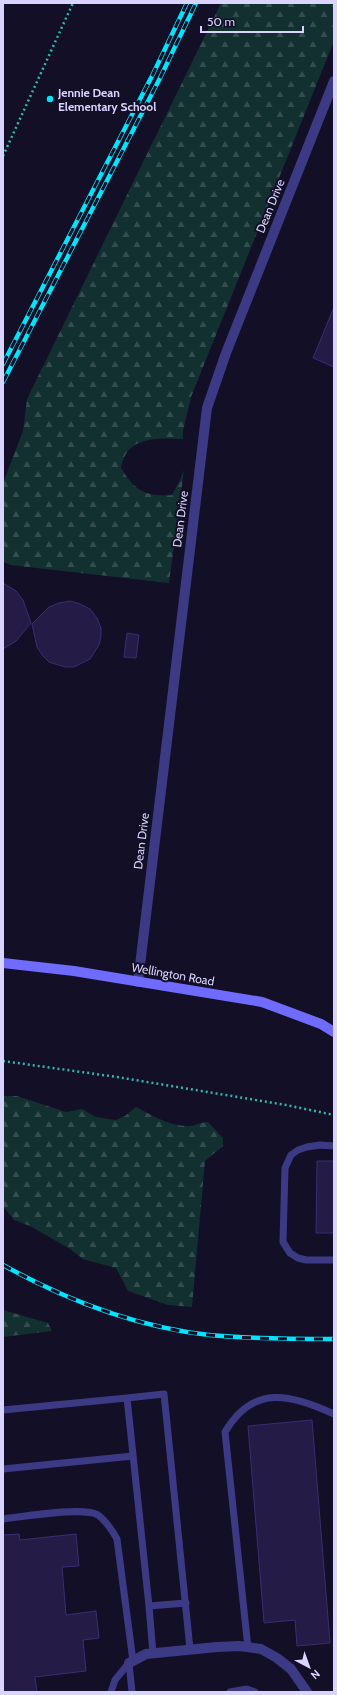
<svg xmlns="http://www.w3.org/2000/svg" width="337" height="1695" viewBox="0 0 337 1695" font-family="Cabin,sans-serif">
	<defs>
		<pattern id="forest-firs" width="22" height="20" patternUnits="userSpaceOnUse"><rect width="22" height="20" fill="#12302f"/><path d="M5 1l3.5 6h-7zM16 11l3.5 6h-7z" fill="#344d4e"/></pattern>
	</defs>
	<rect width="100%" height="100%" fill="#130f26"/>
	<path fill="url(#forest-firs)" d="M221,3H334V41L191,397L183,431V439C158,438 126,436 121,468C134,490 145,497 172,495L179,482L184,470L169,583L10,565L3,561V483L23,431L27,399Z
		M3,1096H17L66,1112L82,1109L96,1117L116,1120L125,1116L136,1107C152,1115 171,1127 189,1126C196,1126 199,1122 208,1122L223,1138V1146L205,1161L192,1307L168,1305L128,1291L116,1268L83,1259L70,1249L30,1226L14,1220L3,1206Z
		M3,1310L48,1323L52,1331L3,1337Z"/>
	<path fill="#241b47" stroke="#3b2d73" d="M334,307V367L313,358Z
		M3,583L16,591L23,600L31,623L16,641L3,649Z
		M70,601L80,604L90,609L97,618L101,628V637L99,645L90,659L74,667H65L49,662L43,656L37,647L32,624L49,607L59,603Z
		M127,633L139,635L136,658L124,657Z
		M317,1161H334V1233H316Z
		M312,1420L330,1643L297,1646L295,1620L264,1623L248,1426Z
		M19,1534L20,1540L76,1534L79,1566L62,1567L66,1615L96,1611L99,1638L83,1640L86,1671L35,1677L37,1692H3V1535Z"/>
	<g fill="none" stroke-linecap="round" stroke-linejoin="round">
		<path stroke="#2fb8b0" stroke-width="2.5" stroke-dasharray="2 3" stroke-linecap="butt" d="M3,156L73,3
			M3,1061L117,1077L286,1105L334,1115"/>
		<path stroke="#3d3a85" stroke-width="7" d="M334,1146L320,1145L307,1147L298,1150L291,1155L285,1168L283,1242L290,1253L298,1258L306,1260H334
			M3,1410L127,1398
			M3,1469L133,1456
			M3,1519C21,1517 84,1506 98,1515C106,1521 112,1530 117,1539L133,1661
			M186,1603L149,1606L127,1398L164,1394L190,1649
			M149,1606L153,1654
			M248,1648L225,1432C253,1384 291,1394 334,1414
			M129,1663L132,1692
			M111,1692L115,1680L129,1663
			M230,1692L247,1689L255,1692"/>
		<path stroke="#3d3a85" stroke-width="10" d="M138,982L207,408L226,353L334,81
			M129,1663L146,1654L217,1647L239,1646L261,1649L277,1658L291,1669L307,1692"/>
		<path stroke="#6f6bff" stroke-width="10" d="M3,963L74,971L262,1002L321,1024L334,1032"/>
		<defs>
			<path id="rail" d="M3,364L153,74L187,3
				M3,382L160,78L196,3
				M3,1265C66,1300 137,1327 209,1335C251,1339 292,1339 334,1339"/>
		</defs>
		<use href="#rail" stroke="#00e5ff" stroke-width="4.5"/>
		<use href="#rail" stroke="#130f26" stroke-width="3" stroke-dasharray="9" stroke-linecap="butt"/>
	</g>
	<circle fill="#00e5ff" stroke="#130f26" stroke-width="1.5" cx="50" cy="99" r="4"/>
	<g text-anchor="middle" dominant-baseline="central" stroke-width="4" stroke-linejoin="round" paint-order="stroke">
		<g font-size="12" font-weight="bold" fill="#d9d4ff" stroke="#130f26" text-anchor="start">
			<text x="58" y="92">Jennie Dean<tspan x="58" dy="14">Elementary School</tspan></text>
		</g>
		<g font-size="12" fill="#d9d4ff" stroke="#130f26">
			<text transform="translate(270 206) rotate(-68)">Dean Drive</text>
			<text transform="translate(180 519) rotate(-83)">Dean Drive</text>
			<text transform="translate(141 841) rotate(-83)">Dean Drive</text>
			<text transform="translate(173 974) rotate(10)">Wellington Road</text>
		</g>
	</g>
	<rect width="337" height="1695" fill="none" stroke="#d9d4ff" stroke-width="8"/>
	<g transform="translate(309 1667) rotate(139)" stroke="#130f26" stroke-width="3" paint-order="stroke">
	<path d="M0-3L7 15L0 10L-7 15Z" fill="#d9d4ff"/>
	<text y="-6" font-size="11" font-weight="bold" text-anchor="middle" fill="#d9d4ff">N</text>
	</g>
	<path d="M201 26v6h102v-6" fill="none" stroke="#d9d4ff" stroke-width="2"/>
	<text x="207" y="26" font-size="12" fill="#d9d4ff" stroke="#130f26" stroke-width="3" paint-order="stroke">50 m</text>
</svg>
